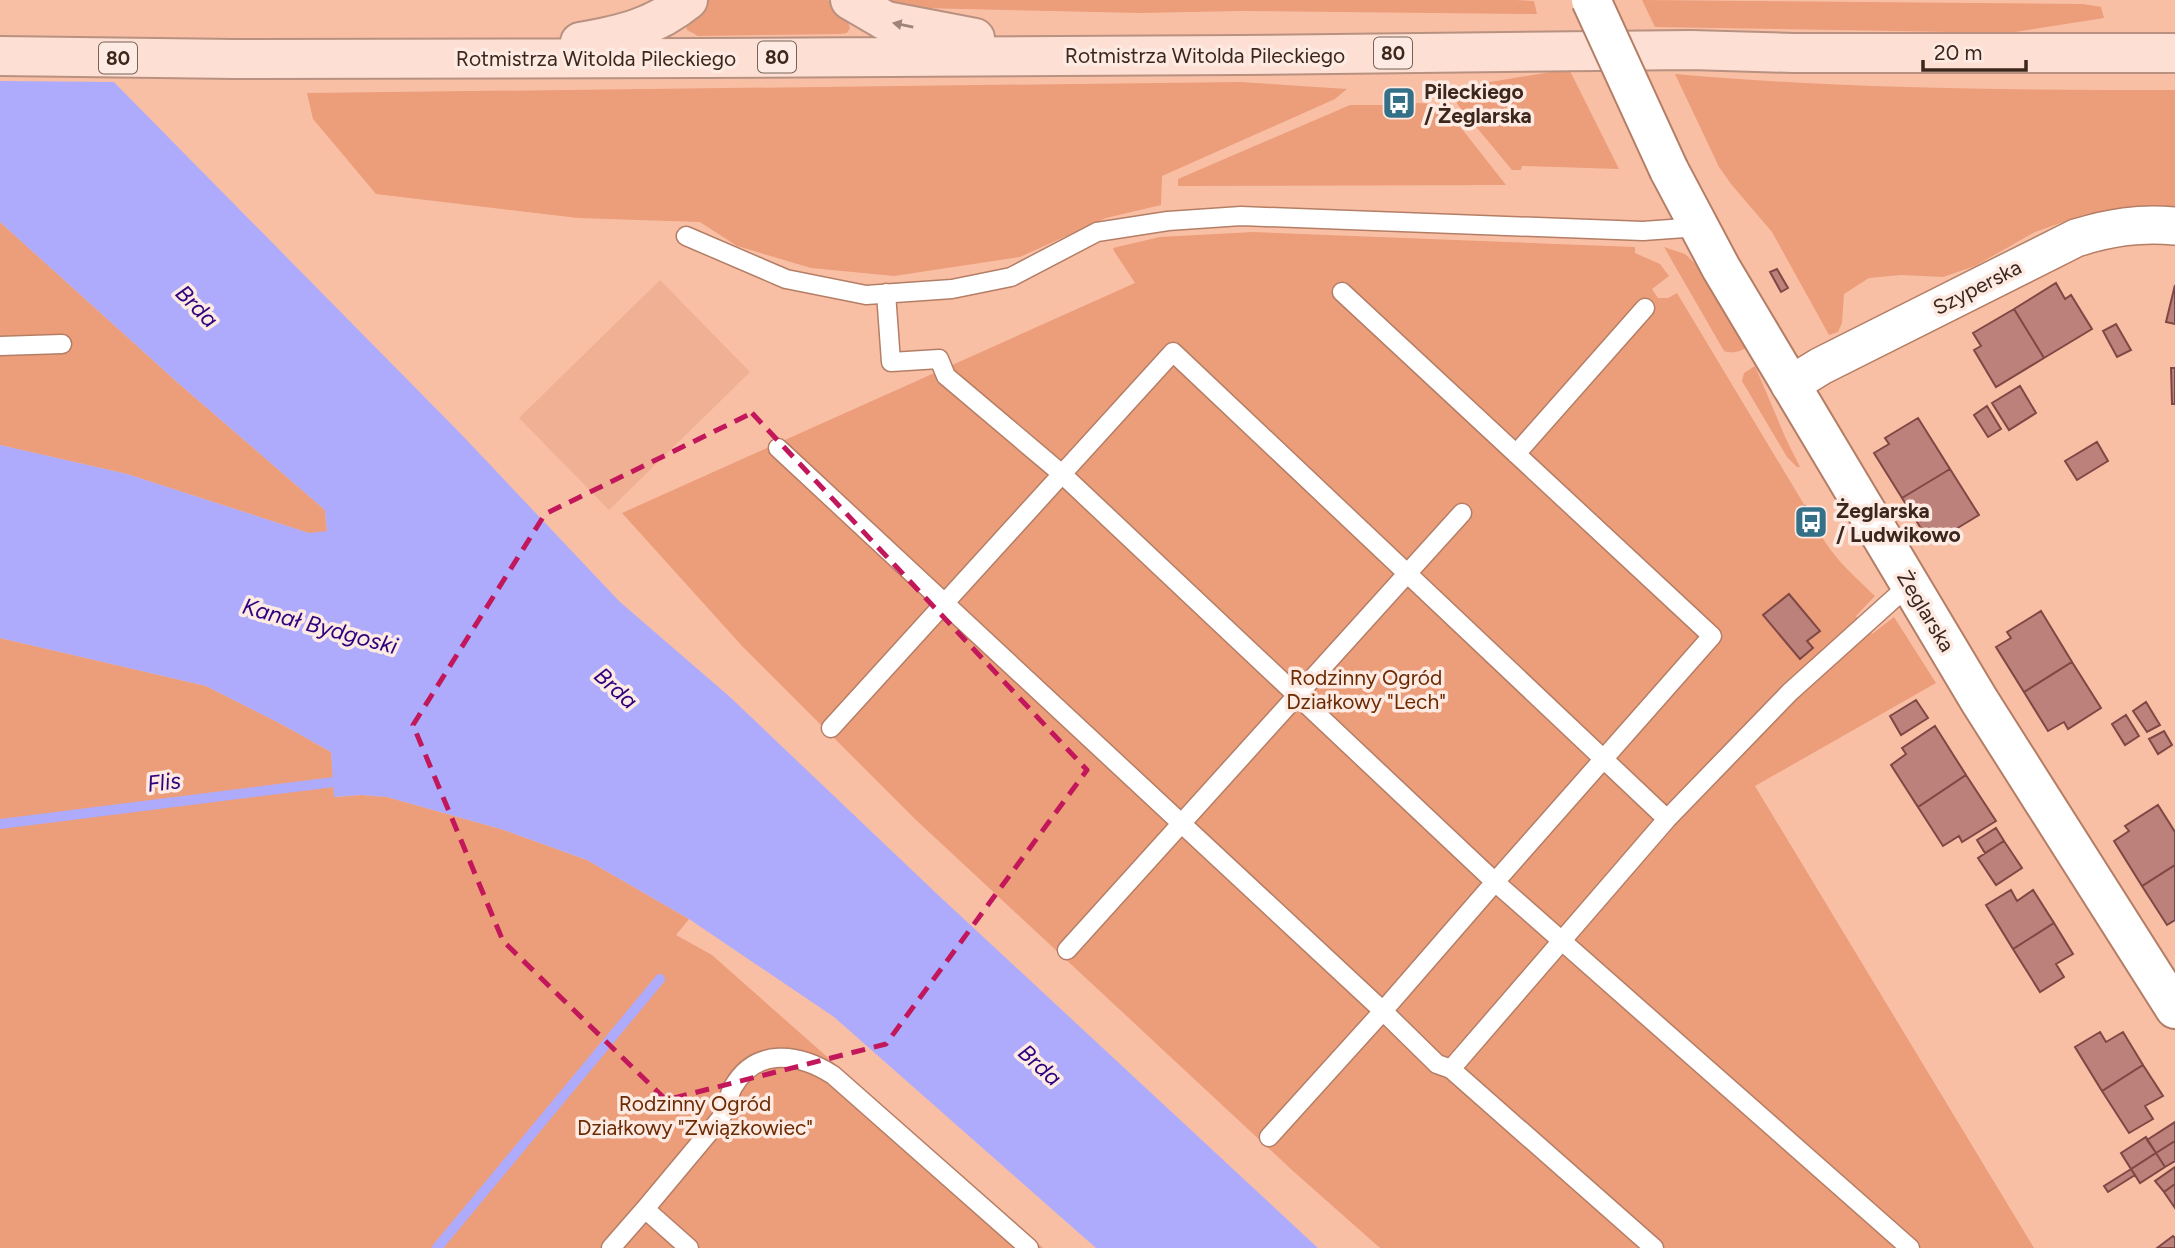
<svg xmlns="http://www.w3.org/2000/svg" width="2175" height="1248" viewBox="0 0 2175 1248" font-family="Figtree,sans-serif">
	<rect width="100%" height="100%" fill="#f9bfa5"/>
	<path fill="#f0b094" d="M660,280L750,372L609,510L519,418Z"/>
	<path fill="#ec9d7a" d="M708,0H828L846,16L850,28L847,33L840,34L698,36L687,30L686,25Z
		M878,0H1514L1534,1L1537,14L1241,11L1141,13L919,8Z
		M1642,0L2083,4L2101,7L2104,18L2009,33L1655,27Z
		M1569,69L1619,169L1522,166L1521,170H1512L1458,105L1454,96V88Z
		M1675,74C1842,89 2008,90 2175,90V207L2126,208L2086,214L2035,232L1975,266L1943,277L1901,275L1869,278L1844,294L1842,323L1838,332L1829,335L1772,232L1731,184L1719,167Z
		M1240,82L1347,89L1335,99L1162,176L1161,205L1106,218L1020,257L894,276L811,268L737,246L700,222L578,218L376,194L313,119L307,93Z
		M1416,103L1434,104L1451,115L1506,185L1178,186V179L1350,105H1382L1384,107L1415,108Z
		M0,222L177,382L325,510L327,532L309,533L127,474L0,445Z
		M1253,232L1635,247V253L1660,264L1669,276L1652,289L1658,298H1668L1677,293L1805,506L1799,509L1810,529L1816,526C1830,555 1852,574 1875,596L1856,616L1872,634L1894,617L1936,683L1755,786L2034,1248H1380L1293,1171L915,819L742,646L622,513L1135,283L1114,251L1113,248L1117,247L1160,237Z
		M1664,247L1685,254L1703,271L1746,348C1739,352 1732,354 1724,351Z
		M1755,366L1786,439L1800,467H1797L1787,457L1742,381L1744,373Z
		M0,638L206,686L283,725L331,752L335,797L361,795L387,797L504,830L587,860L689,919L676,935L712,955L1043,1248H0Z"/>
	<path fill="#aeabfd" d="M0,0H33L460,433L620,602L730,697L936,893L1318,1248H1096L834,1017L689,919L587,860L504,830L387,797L361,795L334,797L331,752L283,725L206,686L0,638V445L127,474L309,533L327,531L325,510L177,382L0,222Z"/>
	<path fill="#f9bfa5" d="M0,0H38L118,82L0,81Z"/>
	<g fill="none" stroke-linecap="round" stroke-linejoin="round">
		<path stroke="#aeabfd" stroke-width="10" d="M0,824L334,782
			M437,1248L660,979"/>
	</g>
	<path fill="#bd817b" stroke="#7f4844" stroke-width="2" d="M1777,269L1788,288L1781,292L1770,272Z
		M2056,283L2065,299L2071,295L2092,329L2044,358L2014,309Z
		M2175,285V324L2166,322Z
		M2014,309L2044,358L1996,387L1974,350L1981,346L1973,333Z
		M2116,324L2131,350L2117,357L2103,331Z
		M2171,368H2175V404H2172Z
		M2020,386L2036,413L2009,430L1992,403Z
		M1987,406L2001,429L1988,437L1974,415Z
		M1918,418L1950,469L1902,498L1874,453L1889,444L1885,438Z
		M2097,442L2108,461L2077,480L2065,461Z
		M1950,469L1979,515L1946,535L1942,529L1927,538L1902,498Z
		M1805,506L1816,526L1810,529L1799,509Z
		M1789,594L1820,631L1807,641L1813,648L1800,659L1763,615Z
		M2041,611L2072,662L2024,692L1996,647L2011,638L2007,632Z
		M2072,662L2101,708L2068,729L2064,722L2048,731L2024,692Z
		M1916,700L1928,718L1901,735L1890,716Z
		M2146,702L2160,725L2147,732L2133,711Z
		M2126,715L2139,736L2125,745L2112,724Z
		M1935,726L1966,775L1918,807L1891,765L1906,754L1902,748Z
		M2164,731L2172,745L2158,754L2149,739Z
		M1966,775L1996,821L1962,842L1959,836L1943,846L1918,807Z
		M2158,805L2175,832V865L2142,886L2114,841L2129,831L2125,826Z
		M1996,828L2004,841L1985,853L1977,840Z
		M2004,841L2022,868L1996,885L1978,858Z
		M2175,865V920L2167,925L2142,886Z
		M2011,890L2017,901L2033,890L2054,923L2013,949L1986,905Z
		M2054,923L2073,954L2056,964L2064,977L2040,992L2013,949Z
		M2100,1032L2106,1042L2123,1032L2143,1065L2102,1091L2075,1047Z
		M2143,1065L2163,1096L2145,1106L2153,1119L2129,1133L2102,1091Z
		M2175,1122V1141L2156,1153L2147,1140Z
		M2146,1137L2156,1153L2131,1169L2121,1153Z
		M2175,1141V1161L2165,1167L2156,1153Z
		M2156,1153L2165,1167L2140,1183L2131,1169Z
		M2175,1167V1184L2164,1192L2155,1181Z
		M2131,1169L2135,1175L2108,1192L2104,1186Z
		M2175,1184V1208L2164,1192Z
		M2173,1236L2175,1238V1248H2157Z"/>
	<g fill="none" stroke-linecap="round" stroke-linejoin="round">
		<defs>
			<path id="service" d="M686,236L786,279L866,295L952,289L1011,277L1097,232L1168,221L1241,216L1643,231L1699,227
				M0,346L62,344
				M778,448L1383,1011L1495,882L1712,636L1342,292
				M1516,454L1645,308
				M831,728L1062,474L946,376L939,359L891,362L886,293
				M1667,819L1173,352L1062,474L1495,882L1910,1248
				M1067,950L1462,513
				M1269,1137L1383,1011L1437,1064L1451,1069
				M645,1209L721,1118C726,1108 728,1097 733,1087C756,1047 799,1053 833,1075L1029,1248
				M611,1248L645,1209L689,1248
				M1654,1248L1451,1069L1667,819L1790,692L1910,584"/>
			<path id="minor" d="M1790,385L1821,366L2076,238C2111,227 2139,223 2175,226"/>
			<path id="tertiary" d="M1669,170L1721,268L1979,700L2175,1009"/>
			<path id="primary" d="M850,0L886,21L975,38
				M580,42C621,35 655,27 688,0
				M0,56L235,59L702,58L1240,55L1691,50L1793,53H2175"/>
		</defs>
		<use href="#service" stroke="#b47e66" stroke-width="21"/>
		<use href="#minor" stroke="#b47e66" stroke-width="40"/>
		<use href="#tertiary" stroke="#b47e66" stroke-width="42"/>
		<use href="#primary" stroke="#b89180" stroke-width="42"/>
		<use href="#service" stroke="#fff" stroke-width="18"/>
		<use href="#minor" stroke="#fff" stroke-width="37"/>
		<use href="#tertiary" stroke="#fff" stroke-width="38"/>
		<use href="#primary" stroke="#fddfd3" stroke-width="38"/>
		<defs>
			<path id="tertiary-bridge" d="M1591,0L1669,170"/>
		</defs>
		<use href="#tertiary-bridge" stroke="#b47e66" stroke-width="42" stroke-linecap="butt"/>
		<use href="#tertiary-bridge" stroke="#fff" stroke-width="38"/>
	</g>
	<defs><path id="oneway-solid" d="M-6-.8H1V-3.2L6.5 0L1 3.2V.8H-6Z" transform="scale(1.75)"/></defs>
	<use fill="#9d8378" href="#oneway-solid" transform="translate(903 25) rotate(-168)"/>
	<path fill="none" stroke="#c2185b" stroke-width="5" stroke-dasharray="14 9" stroke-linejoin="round" d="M752,413L1087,770L886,1044L666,1100L503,941L413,725L545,514Z"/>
	<defs>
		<symbol id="bus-square" viewBox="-11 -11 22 22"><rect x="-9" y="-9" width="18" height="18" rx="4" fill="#347188" stroke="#fdeae2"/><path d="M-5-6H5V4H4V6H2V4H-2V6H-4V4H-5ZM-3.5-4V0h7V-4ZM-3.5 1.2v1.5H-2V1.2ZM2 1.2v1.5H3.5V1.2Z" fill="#fff"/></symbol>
	</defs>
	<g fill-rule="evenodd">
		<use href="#bus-square" x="1380" y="84" width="38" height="38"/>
		<use href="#bus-square" x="1792" y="503" width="38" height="38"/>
	</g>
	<g text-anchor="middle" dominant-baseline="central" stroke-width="7" stroke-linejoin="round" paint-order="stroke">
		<g fill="#fdeae2" stroke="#776258" stroke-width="2">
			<rect x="1374" y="37.5" width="38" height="31" rx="5"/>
			<rect x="758" y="41.5" width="38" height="31" rx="5"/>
			<rect x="99" y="42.5" width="38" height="31" rx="5"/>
		</g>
		<g font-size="19" font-weight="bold" fill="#3d271d">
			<text x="1393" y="53">80</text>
			<text x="777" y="57">80</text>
			<text x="118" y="58">80</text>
		</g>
		<g font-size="21" fill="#3d271d" stroke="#fdeae2">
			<text x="1205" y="55">Rotmistrza Witolda Pileckiego</text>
			<text x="596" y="58">Rotmistrza Witolda Pileckiego</text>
			<text transform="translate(1977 287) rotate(-27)">Szyperska</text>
			<text transform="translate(1926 611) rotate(59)">Żeglarska</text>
		</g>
		<g font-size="21" font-weight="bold" fill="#3d271d" stroke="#fdeae2" text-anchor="start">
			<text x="1424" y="91">Pileckiego<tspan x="1424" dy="24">/ Żeglarska</tspan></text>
			<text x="1836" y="510">Żeglarska<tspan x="1836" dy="24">/ Ludwikowo</tspan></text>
		</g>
		<g font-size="21" fill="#6c2a02" stroke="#fdeae2">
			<text x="1366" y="677">Rodzinny Ogród<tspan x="1366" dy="24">Działkowy "Lech"</tspan></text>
			<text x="695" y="1103">Rodzinny Ogród<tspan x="695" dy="24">Działkowy "Związkowiec"</tspan></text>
		</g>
		<g font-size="23" font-style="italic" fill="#2f027f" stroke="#fdeae2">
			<text transform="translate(197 306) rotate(45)">Brda</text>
			<text transform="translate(320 626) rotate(15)">Kanał Bydgoski</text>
			<text transform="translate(616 688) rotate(42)">Brda</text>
			<text transform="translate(164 782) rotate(-7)">Flis</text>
			<text transform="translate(1040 1065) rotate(42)">Brda</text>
		</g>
	</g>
	<path d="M1923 60v10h103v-10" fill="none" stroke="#3d271d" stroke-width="3.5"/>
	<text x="1934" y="60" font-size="21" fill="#3d271d" stroke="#fdeae2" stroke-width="5" paint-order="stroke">20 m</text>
</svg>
